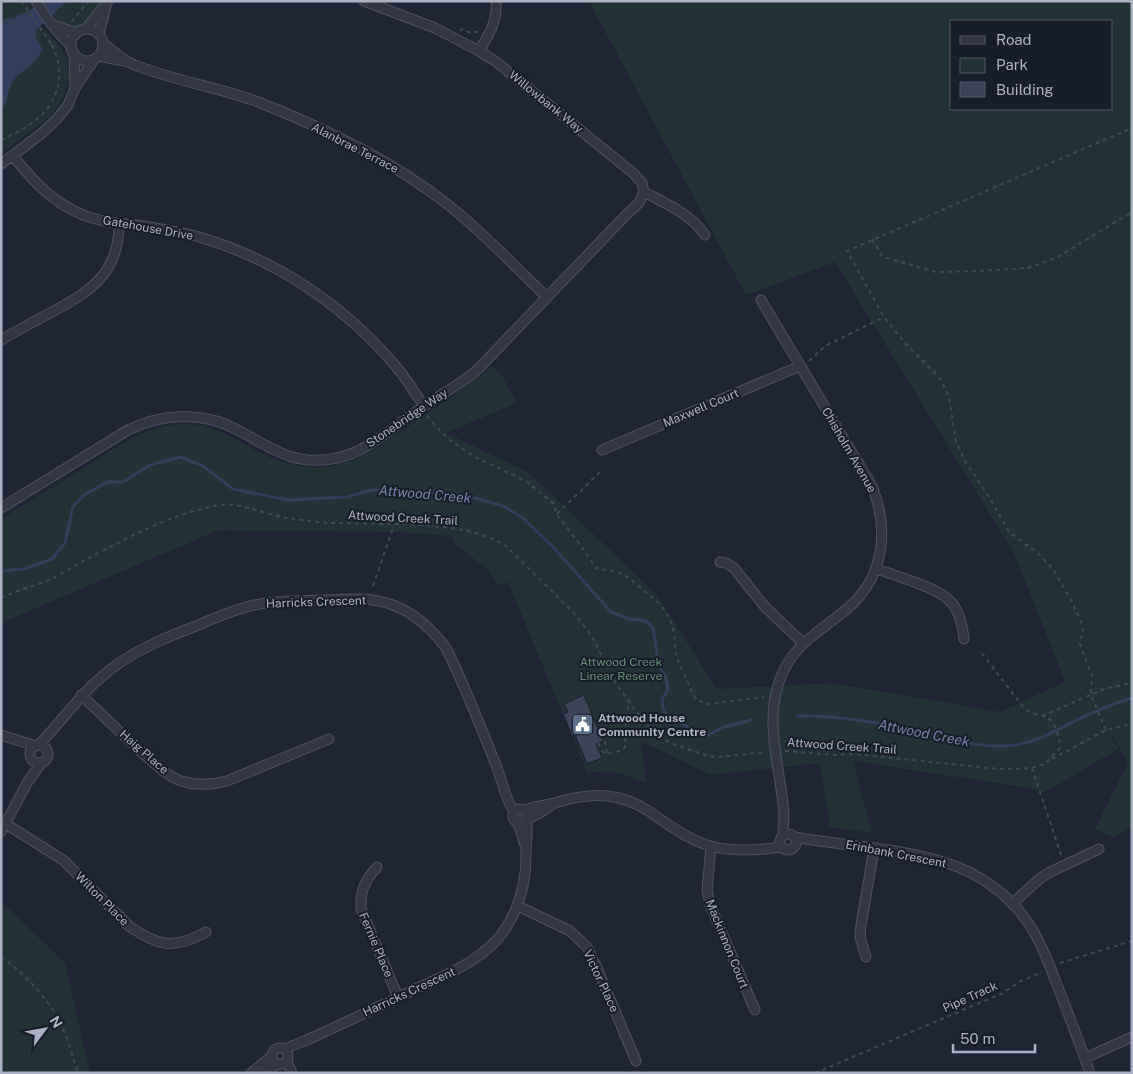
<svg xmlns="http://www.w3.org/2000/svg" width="1133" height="1074" viewBox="0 0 1133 1074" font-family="'Public Sans',sans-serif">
	<rect width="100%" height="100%" fill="#1f2535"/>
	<path fill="#223237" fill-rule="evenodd" d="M1,1H28L38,22L60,46L67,60L69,78L63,98L51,116L1,154Z
		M42,1H101L86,22L77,27C61,25 48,16 42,1Z
		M589,1H1132V826L1114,837L1095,829L1128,763L1113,736L1112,737L1119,749L1045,792L1023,787L853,761L872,833L830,827L820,763L710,775L641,741L646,783L619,773L590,772V779L508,582L499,585L488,570L456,545L451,536L396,532L219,530L1,623V519C28,502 55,486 82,469C112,450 143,426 180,424C221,422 240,446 274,459C294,467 321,470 341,464C368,457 391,438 413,423C440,404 467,387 493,366L501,374L517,403L446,433L528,472L657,595L717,689L832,683L1000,712L1065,682L1015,555L835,262L746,295ZM952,21H1112V109H952Z
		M1,901L65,963L90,1073H1Z"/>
	<path fill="#333e5c" d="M44,1H67L37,29C34,38 38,42 43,49C39,56 34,62 28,68C22,72 17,75 13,81C7,91 8,102 1,111V21L5,19L15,18L19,14L25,13Z"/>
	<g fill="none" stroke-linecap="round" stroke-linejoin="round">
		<path stroke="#333e5c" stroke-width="3" d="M1,571L24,569L52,559L65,543L73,506L84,495L107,482H123L150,465L180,457L203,466L233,489L288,500L347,497L372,490L419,491L465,495L503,506L523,518L554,548L611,612L629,619L642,620L649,623L653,628L655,639L658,664L666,678L668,690L662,699L663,708L667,715L698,733L708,735L724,727L751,720
			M797,716C839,715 880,723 921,732C952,738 983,750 1015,745C1038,742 1058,729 1079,719C1096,711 1114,703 1132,698"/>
	</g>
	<path fill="#3d4458" stroke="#1a1f2c" d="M584,695L603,741L596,744L602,758L587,764L575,735L572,736L563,714L568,712L564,704Z"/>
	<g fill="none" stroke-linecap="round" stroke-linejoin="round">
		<defs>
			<path id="street" d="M36,1C45,18 58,33 71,46
				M364,1L435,28L479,51L495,61L633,173L642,183L644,192C665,203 691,214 705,235
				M53,25L77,33
				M71 45a16 16 0 1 1 32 0a16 16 0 1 1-32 0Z
				M86,29L108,1
				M99,34L106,6
				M104,44L126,61L135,65C175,81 218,87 258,102C325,128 391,160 447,204C483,232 514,266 547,297
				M479,51C489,35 498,20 496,1
				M74,55L75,88
				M99,56L124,61
				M13,156C36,185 61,211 99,220C114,224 129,224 144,226C162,229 181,232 199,237C275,259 342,304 393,363C405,376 414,392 424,406
				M1,164L41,134L57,119L68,105L75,88L93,61
				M761,300L872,486C889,529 885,576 848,608C819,633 790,645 778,685C765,726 781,772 784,814C784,821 783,829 783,836
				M1,340C18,330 35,321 52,312C91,291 119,273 119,224
				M602,450L800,366
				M1,508L128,430C163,413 202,411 238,430C273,449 295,467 337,458C366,452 390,430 413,414C431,401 451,389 470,376L479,368L627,214L639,203L644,192
				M720,562L726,563L734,568L765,607L803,643
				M876,569C890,573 903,578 917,583C949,595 960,603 964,639
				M81,695C99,712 117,729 135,746C149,758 163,774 181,781C197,786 212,785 227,781L329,739
				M1,735L36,746
				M39,745C65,717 86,686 118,664C142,647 170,636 196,626C214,618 232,611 250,606C274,600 301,601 326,600C347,599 369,597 390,604C414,612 431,628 446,648C465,686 480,725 496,765C502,780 505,798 514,812
				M30 754a9 9 0 1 1 18 0a9 9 0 1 1-18 0Z
				M513 816a7 7 0 1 1 14 0a7 7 0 1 1-14 0Z
				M524,810C536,806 547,805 558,802C592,792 620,792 650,812C669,825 687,839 710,846C734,852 758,850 783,847
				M527,819L540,813L552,805
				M518,823L526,848
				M6,824L63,860L129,926C158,946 174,950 206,932
				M1,832L27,783L42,762
				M780 842a8 8 0 1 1 16 0a8 8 0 1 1-16 0Z
				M794,837C843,846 895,847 943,862C982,873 1017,900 1036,936C1046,954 1053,975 1061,995C1071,1021 1081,1047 1090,1073
				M711,846L707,890L710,905L755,1010
				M377,867C365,880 360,891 361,909L398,997
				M1012,904L1037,881L1048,873L1099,849
				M518,906L570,931L587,947L597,968L636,1061
				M866,957L860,937L861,925L874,849
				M272 1056a8 8 0 1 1 16 0a8 8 0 1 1-16 0Z
				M284,1049L307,1040C342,1024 376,1008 411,991C434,980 460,970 481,954C514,930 527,890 526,851C526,840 529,831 526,821
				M1085,1058L1132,1037
				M287,1061L292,1073
				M251,1073L272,1056
				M264,1073L278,1064"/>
		</defs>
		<use href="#street" stroke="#4d5261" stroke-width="11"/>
		<path stroke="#3f4d53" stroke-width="2" stroke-dasharray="4 4" stroke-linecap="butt" d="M21,1L52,45
			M72,22L88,1
			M460,31L462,29L471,33L480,31
			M1,140C11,135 23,130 32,123C58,105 67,74 52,45L54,43
			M872,239L883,257L936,272L978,271L1028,268L1056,258L1132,212
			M809,361L825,346L884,317
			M427,416L448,439L475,457L526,481L554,504L557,515L581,546L596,568L618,572L629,578L660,604L669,617L674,632L676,656L696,700L709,704L764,697
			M557,514L602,470
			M373,586L394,525
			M1,598C17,590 35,586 51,579C63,573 75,566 87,559C129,537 173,513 220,505C242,502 265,515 287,518C303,520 319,523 336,523C385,525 465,519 506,546L574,613L591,635L616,684L645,723L658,735L670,743L708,756L719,757L765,752
			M1042,716L1104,689L1132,683
			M1106,730L1091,695L1092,676L1080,644L1083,630L1081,621L1070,598L1054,571L1039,554L1009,532L989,497L965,461L956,442L949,397L940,378L906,344L884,317L847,251L1132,128
			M601,734L605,742L607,754
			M598,743L604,753C611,754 621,752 625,747L626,713L630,704
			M785,751L837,755L854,754L999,769H1017L1032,768L1045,764L1060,748C1060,742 1059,737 1057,732C1050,710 1039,720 1024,708L981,652
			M1052,759L1106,730L1132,724
			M1032,768L1061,855
			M1,957C25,974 45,995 59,1021C68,1036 72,1056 78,1073
			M1060,963L1132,941
			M815,1073L1003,993L1021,981L1042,972"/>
		<use href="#street" stroke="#333745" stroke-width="9"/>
	</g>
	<defs>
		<symbol id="civic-square" viewBox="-11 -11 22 22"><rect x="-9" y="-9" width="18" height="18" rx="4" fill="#5c6f8a" stroke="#181d2a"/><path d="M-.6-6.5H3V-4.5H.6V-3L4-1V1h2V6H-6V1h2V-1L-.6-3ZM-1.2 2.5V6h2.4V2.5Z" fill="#fff"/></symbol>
	</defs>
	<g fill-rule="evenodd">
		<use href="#civic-square" x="570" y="712" width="25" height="25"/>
	</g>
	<g text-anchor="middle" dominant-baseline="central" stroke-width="4" stroke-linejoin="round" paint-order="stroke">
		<g font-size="12" fill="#acb1c3" stroke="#181d2a">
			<text transform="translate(546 102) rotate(39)">Willowbank Way</text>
			<text transform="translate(355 148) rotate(27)">Alanbrae Terrace</text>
			<text transform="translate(148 228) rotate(10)">Gatehouse Drive</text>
			<text transform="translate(701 408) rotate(-23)">Maxwell Court</text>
			<text transform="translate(407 418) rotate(-34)">Stonebridge Way</text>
			<text transform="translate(849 450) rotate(60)">Chisholm Avenue</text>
			<text transform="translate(403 518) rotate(3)">Attwood Creek Trail</text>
			<text transform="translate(316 602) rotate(-2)">Harricks Crescent</text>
			<text transform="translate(842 746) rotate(4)">Attwood Creek Trail</text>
			<text transform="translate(144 752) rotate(41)">Haig Place</text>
			<text transform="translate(896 854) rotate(11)">Erinbank Crescent</text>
			<text transform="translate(102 899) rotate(45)">Wilton Place</text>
			<text transform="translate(727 944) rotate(68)">Mackinnon Court</text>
			<text transform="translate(376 945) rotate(67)">Fernie Place</text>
			<text transform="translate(601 981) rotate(65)">Victor Place</text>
			<text transform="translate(409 992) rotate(-25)">Harricks Crescent</text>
			<text transform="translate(970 997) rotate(-24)">Pipe Track</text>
		</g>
		<g font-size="12" fill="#659277" stroke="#181d2a">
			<text x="621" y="662">Attwood Creek<tspan x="621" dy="14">Linear Reserve</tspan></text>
		</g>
		<g font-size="12" font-weight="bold" fill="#acb1c3" stroke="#181d2a" text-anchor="start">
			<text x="598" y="718">Attwood House<tspan x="598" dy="14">Community Centre</tspan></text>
		</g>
		<g font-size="14" font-style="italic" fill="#7484ab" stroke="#181d2a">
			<text transform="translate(425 494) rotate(5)">Attwood Creek</text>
			<text transform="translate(924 733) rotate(11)">Attwood Creek</text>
		</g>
	</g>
	<rect width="1133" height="1074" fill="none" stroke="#acb1c3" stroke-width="5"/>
	<rect x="950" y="20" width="162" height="90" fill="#181d2a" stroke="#535867"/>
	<rect x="960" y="36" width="25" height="8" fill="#333745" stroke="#535867"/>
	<text x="996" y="45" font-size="15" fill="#acb1c3">Road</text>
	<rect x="960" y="58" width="25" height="15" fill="#223237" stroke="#535867"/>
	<text x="996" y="70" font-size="15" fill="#acb1c3">Park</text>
	<rect x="960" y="82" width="25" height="15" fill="#3d4458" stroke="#535867"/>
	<text x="996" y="95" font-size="15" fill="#acb1c3">Building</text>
	<g transform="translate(45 1029) rotate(58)" stroke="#181d2a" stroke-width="4" paint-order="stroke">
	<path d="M0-4L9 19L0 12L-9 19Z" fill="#acb1c3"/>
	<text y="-8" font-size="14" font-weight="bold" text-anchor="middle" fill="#acb1c3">N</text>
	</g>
	<path d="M953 1044v8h82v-8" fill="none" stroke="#acb1c3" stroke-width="2.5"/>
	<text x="960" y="1044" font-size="15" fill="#acb1c3" stroke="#181d2a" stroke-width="4" paint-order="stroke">50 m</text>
</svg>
